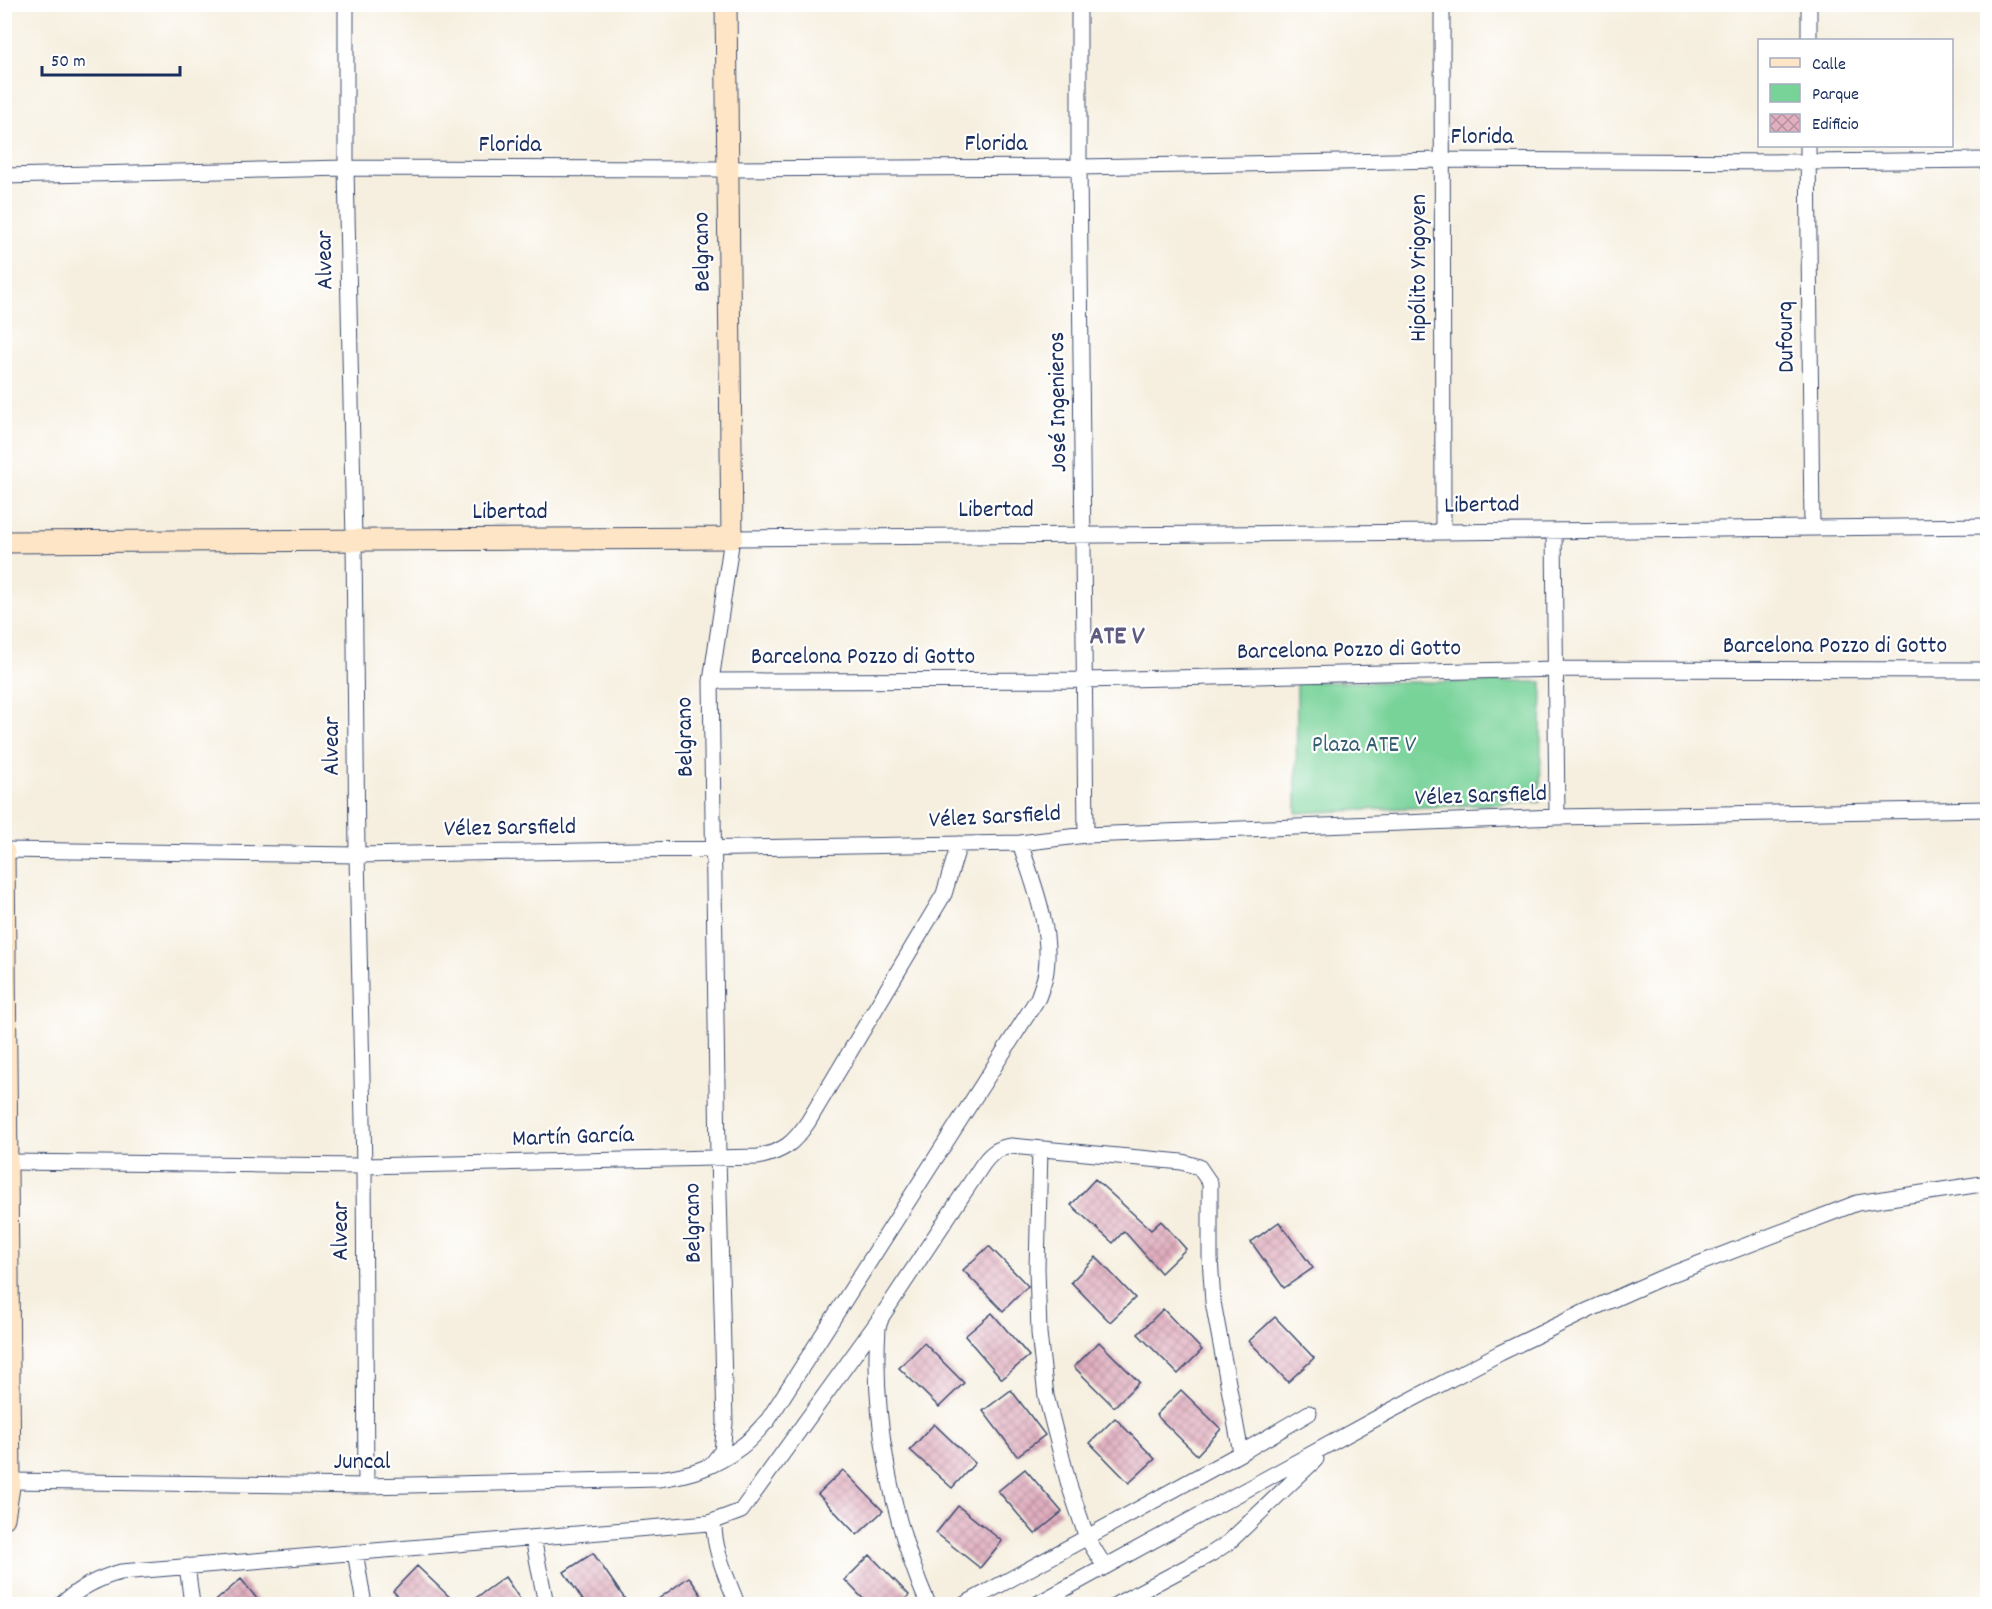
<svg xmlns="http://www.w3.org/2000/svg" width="1992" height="1609" viewBox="0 0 1992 1609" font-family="Dekko,sans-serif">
	<defs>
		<pattern id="building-cross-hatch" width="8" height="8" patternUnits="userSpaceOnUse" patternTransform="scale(1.5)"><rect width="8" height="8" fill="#e1afbf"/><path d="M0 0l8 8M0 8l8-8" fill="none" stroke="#b68f9e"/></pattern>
	</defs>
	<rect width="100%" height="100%" fill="#fff"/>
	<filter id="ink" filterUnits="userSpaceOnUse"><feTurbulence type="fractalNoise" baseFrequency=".0167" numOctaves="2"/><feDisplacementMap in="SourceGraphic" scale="12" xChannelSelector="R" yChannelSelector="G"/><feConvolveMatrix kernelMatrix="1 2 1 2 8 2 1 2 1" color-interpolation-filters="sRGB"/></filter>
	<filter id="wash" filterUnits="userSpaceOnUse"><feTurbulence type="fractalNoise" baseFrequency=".008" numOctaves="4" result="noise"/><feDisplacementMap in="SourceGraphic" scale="24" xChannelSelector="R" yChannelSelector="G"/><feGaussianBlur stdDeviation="1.35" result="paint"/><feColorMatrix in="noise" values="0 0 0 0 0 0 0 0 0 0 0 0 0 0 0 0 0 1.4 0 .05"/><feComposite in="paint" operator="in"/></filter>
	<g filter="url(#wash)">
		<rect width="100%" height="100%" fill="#f6efdf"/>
		<path fill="#78d399" stroke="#4a817c" stroke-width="1.5" d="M1297,682H1542L1540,802L1296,813Z"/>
		<g id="blocks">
			<path fill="url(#building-cross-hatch)" d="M1095,1179L1151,1230L1161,1221L1186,1249L1161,1273L1124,1231L1113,1243L1071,1205Z
				M1279,1222L1313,1268L1284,1288L1251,1242Z
				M989,1246L1028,1286L1003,1311L963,1270Z
				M1096,1257L1135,1298L1110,1322L1071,1282Z
				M1163,1309L1202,1350L1178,1374L1138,1334Z
				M992,1313L1029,1356L1002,1379L965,1336Z
				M1275,1317L1314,1358L1288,1382L1249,1341Z
				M1099,1342L1139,1382L1114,1407L1074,1367Z
				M924,1343L964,1383L939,1407L899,1368Z
				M1011,1390L1045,1435L1017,1456L983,1411Z
				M1181,1390L1221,1429L1197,1455L1156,1415Z
				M1115,1418L1155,1459L1129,1483L1090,1443Z
				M934,1424L975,1463L952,1488L910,1450Z
				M1025,1469L1062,1512L1035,1534L998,1491Z
				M843,1470L883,1511L857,1535L818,1494Z
				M958,1506L1002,1541L980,1568L936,1533Z
				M593,1553L625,1599L617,1605H586L564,1572Z
				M870,1555L909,1595L900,1605H869L845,1580Z
				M417,1566L458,1605H407L393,1591Z
				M505,1577L524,1605H466Z
				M689,1577L708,1605H650Z
				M241,1579L262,1605H211Z"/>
		</g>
	</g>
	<g filter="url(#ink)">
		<use href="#blocks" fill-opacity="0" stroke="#3c4c71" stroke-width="1.5"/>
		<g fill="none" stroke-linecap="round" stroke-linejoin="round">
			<defs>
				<path id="street" d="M346,4V168L354,540L357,855L364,1166L366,1486
					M1079,4V167L1086,835
					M1442,4L1443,532
					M1809,40V4
					M1808,146L1812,528
					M4,176L346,168L728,169L1079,167L1443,160L1808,162L1988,160
					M1554,531L1557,817
					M711,681L1083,680L1556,669L1988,670
					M4,850L357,855L1020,843L1086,835L1557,817L1988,809
					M1040,1149L1037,1268L1039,1333L1046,1396L1069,1485L1087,1538L1105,1567
					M8,1162L364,1166L758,1157C784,1151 793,1144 808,1122L944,894L959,844
					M711,1465L722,1451L725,1423L718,1156L711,681L732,538L1443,532L1988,526
					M10,1481L366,1486L658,1479C690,1475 715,1467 741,1447C751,1440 759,1429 768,1420L1038,998C1041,989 1045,980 1046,971C1052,928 1033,883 1020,843
					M714,1521C713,1550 727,1577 737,1604
					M533,1538L546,1604
					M355,1552L364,1604
					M187,1566L192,1604
					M62,1604C79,1588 98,1578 121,1572L709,1523L741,1511L879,1320
					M928,1604C892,1521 872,1418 878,1327L882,1316L983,1164C991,1153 998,1148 1011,1146L1182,1162L1199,1167L1210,1183V1258L1213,1302L1241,1453
					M965,1604L1241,1453L1309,1413
					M1037,1604L1388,1412L1500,1353L1589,1310L1659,1279L1857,1203L1988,1183
					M1117,1604L1211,1554L1229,1542L1316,1459"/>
				<path id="secondary" d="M4,542L732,538L726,4
					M4,852L10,1481L4,1518"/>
			</defs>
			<use href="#street" stroke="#3c4c71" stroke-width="17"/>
			<use href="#secondary" stroke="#3c4c71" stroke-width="23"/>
			<use href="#street" stroke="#fff" stroke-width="15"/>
			<use href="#secondary" stroke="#fde5c5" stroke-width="21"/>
		</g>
	</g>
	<g text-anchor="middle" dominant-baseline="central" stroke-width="4.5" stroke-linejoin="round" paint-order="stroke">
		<g font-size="24" fill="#1b2f5e" stroke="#fff">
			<text x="1482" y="138">Florida</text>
			<text x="996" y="145">Florida</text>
			<text x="510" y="146">Florida</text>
			<text transform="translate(703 252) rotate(-91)">Belgrano</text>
			<text transform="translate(326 260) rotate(-91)">Alvear</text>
			<text transform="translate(1420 268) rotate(-90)">Hipólito Yrigoyen</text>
			<text transform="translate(1787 337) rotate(-91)">Dufourq</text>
			<text transform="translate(1059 402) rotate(-91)">José Ingenieros</text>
			<text transform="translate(1482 506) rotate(-1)">Libertad</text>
			<text x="996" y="511">Libertad</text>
			<text x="510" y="513">Libertad</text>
			<text x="1835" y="647">Barcelona Pozzo di Gotto</text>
			<text transform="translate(1349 651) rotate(-1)">Barcelona Pozzo di Gotto</text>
			<text x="863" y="658">Barcelona Pozzo di Gotto</text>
			<text transform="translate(686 737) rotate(-91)">Belgrano</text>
			<text transform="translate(333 746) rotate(-90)">Alvear</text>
			<text transform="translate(1481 797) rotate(-2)">Vélez Sarsfield</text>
			<text transform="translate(995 818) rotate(-3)">Vélez Sarsfield</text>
			<text transform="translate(510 829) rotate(-1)">Vélez Sarsfield</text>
			<text transform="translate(573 1138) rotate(-2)">Martín García</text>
			<text transform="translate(694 1223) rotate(-91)">Belgrano</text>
			<text transform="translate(342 1231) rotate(-90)">Alvear</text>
			<text x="362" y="1463">Juncal</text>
		</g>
		<g font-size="24" fill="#376070" stroke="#fff">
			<text x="1364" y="746">Plaza ATE V</text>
		</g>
		<g font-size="26" font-weight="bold" fill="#605c80" stroke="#fff">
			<text x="1117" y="637">ATE V</text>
		</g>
	</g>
	<rect width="1992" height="1609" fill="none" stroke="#fff" stroke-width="24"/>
	<rect x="1758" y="39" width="195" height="108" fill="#ffffff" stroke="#a4acbf" stroke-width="1.5"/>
	<rect x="1770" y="58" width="30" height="9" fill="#fde5c5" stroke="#a4acbf" stroke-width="1.5"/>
	<text x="1812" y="69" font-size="18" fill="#1b2f5e">Calle</text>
	<rect x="1770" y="84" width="30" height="18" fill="#78d399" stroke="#a4acbf" stroke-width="1.5"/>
	<text x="1812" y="99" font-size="18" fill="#1b2f5e">Parque</text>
	<rect x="1770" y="114" width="30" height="18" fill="url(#building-cross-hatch)" stroke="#a4acbf" stroke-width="1.5"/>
	<text x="1812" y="129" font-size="18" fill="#1b2f5e">Edificio</text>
	<path d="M42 66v9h138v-9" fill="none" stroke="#1b2f5e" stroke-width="3"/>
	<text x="51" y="66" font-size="18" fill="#1b2f5e" stroke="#ffffff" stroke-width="4.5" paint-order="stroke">50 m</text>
</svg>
